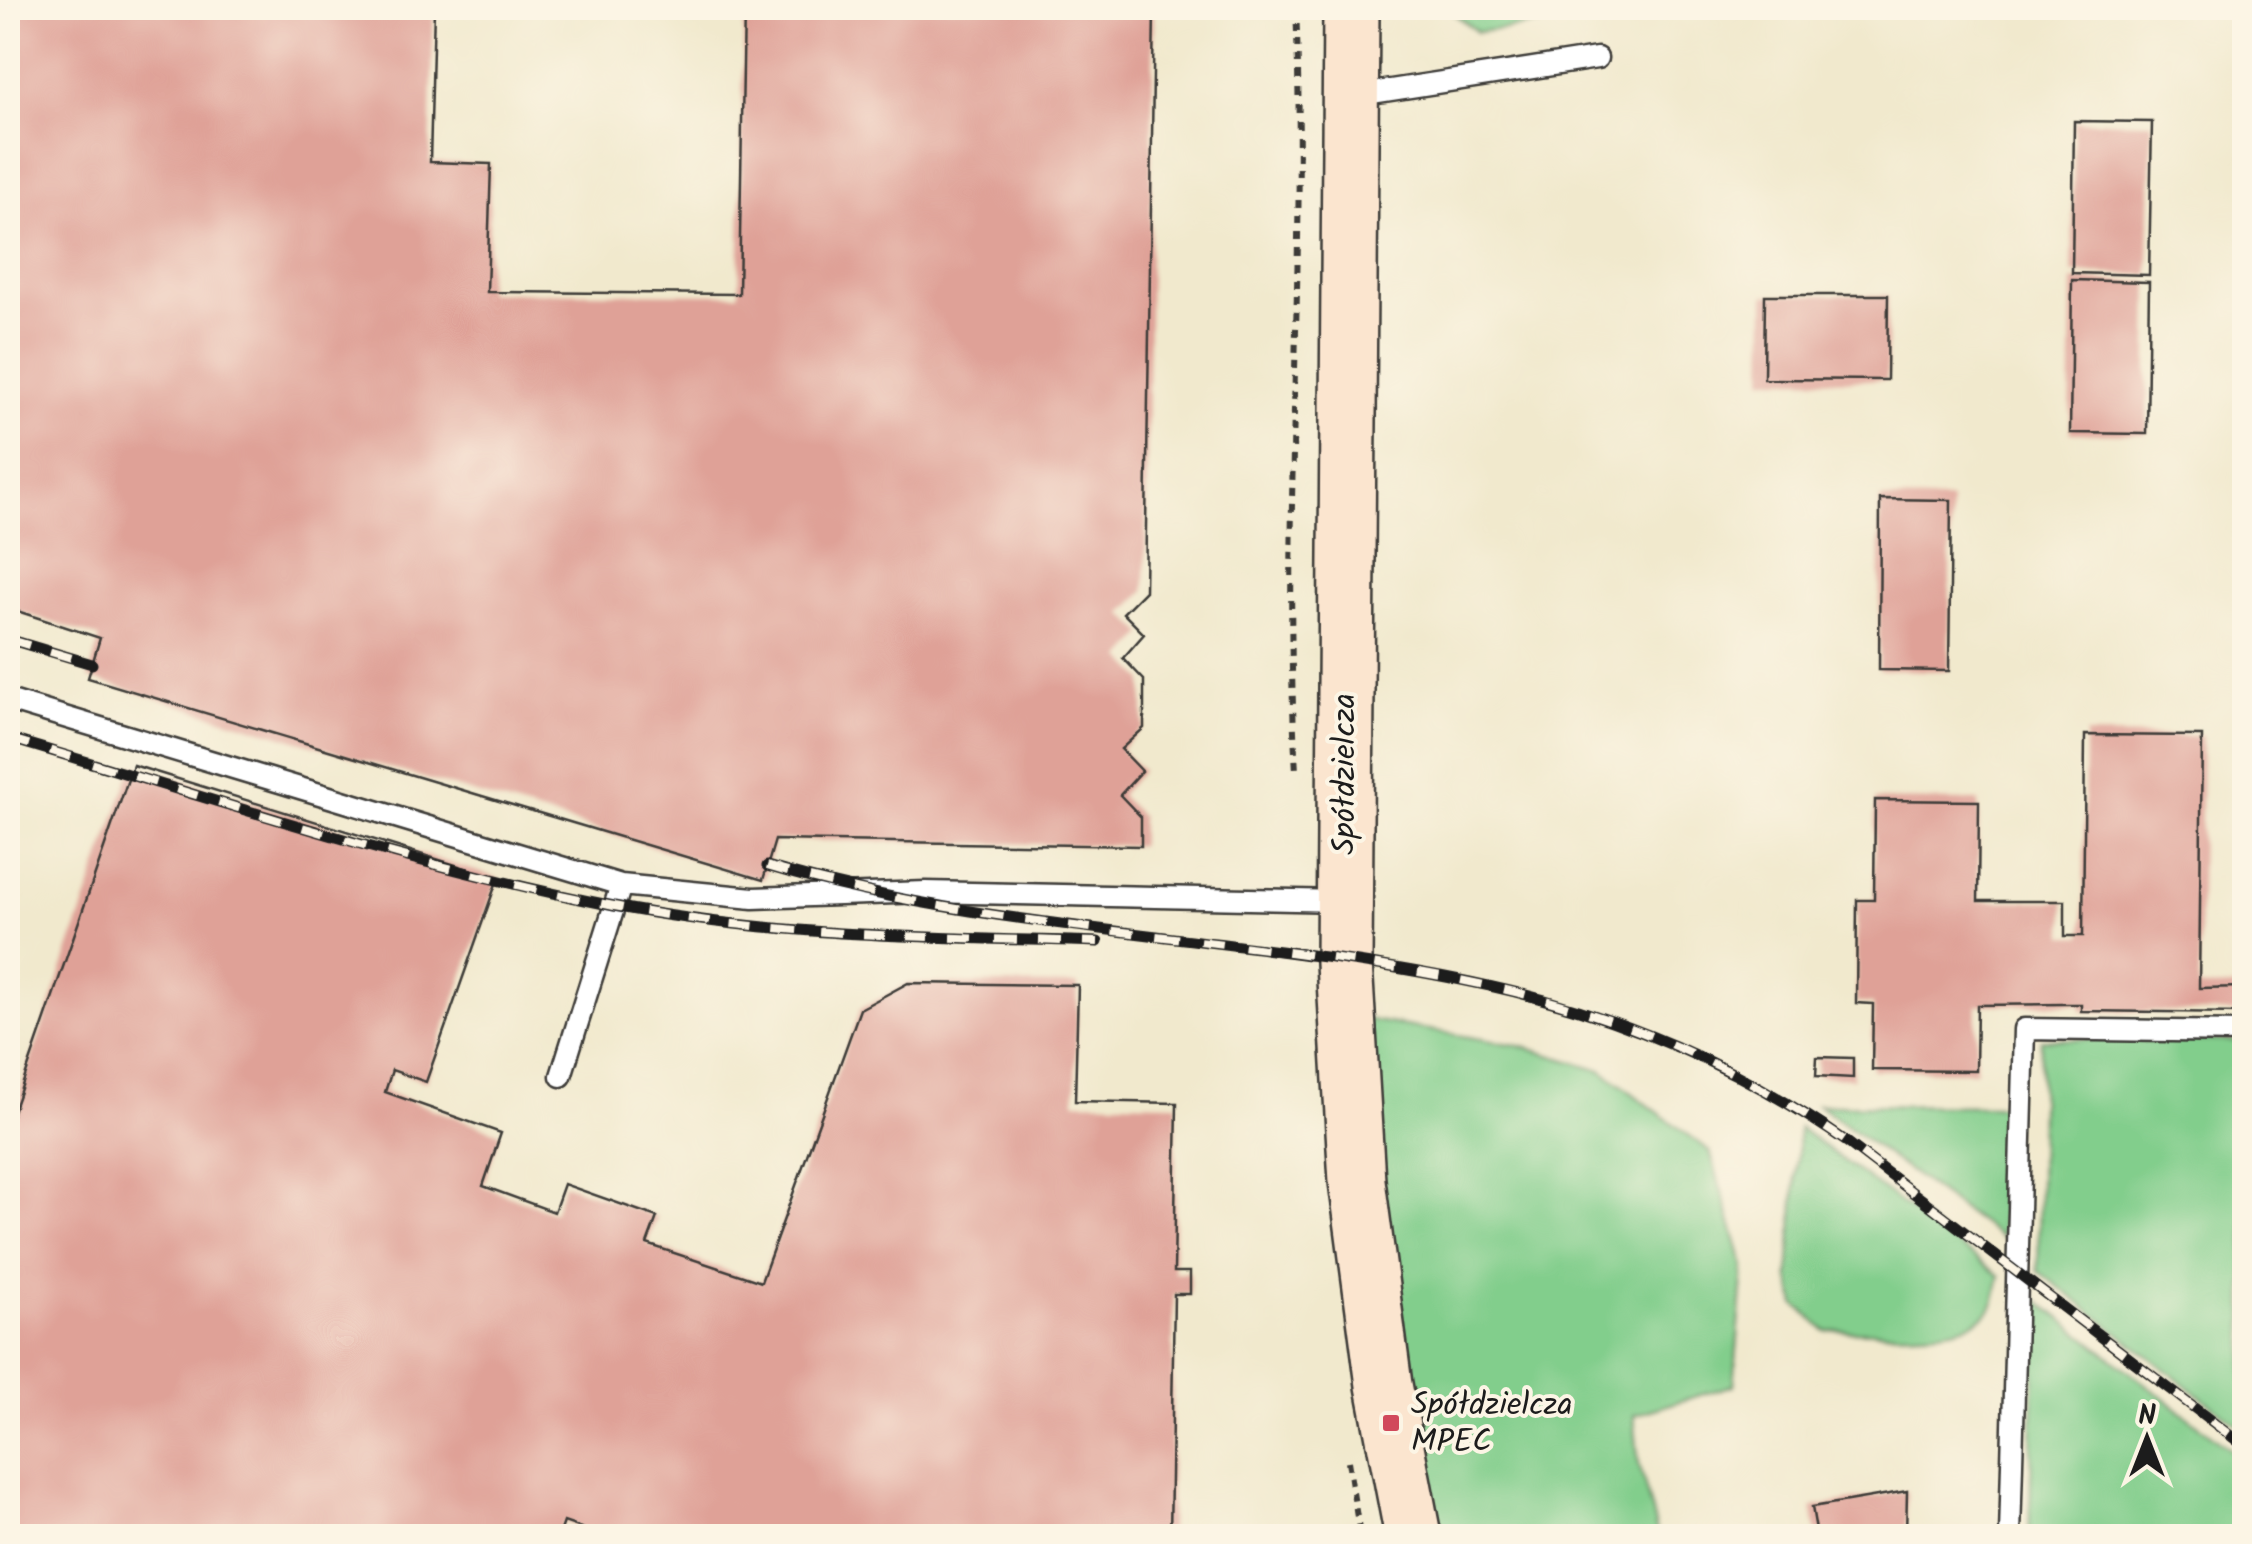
<svg xmlns="http://www.w3.org/2000/svg" width="2252" height="1544" viewBox="0 0 2252 1544" font-family="Kalam,sans-serif">
	<rect width="100%" height="100%" fill="#fcf5e5"/>
	<filter id="ink" filterUnits="userSpaceOnUse"><feTurbulence type="fractalNoise" baseFrequency=".01" numOctaves="2"/><feDisplacementMap in="SourceGraphic" scale="20" xChannelSelector="R" yChannelSelector="G"/><feConvolveMatrix kernelMatrix="1 2 1 2 8 2 1 2 1" color-interpolation-filters="sRGB"/></filter>
	<filter id="wash" filterUnits="userSpaceOnUse"><feTurbulence type="fractalNoise" baseFrequency=".0048" numOctaves="4" result="noise"/><feDisplacementMap in="SourceGraphic" scale="40" xChannelSelector="R" yChannelSelector="G"/><feGaussianBlur stdDeviation="2.25" result="paint"/><feColorMatrix in="noise" values="0 0 0 0 0 0 0 0 0 0 0 0 0 0 0 0 0 1.4 0 .05"/><feComposite in="paint" operator="in"/></filter>
	<g filter="url(#wash)">
		<rect width="100%" height="100%" fill="#f1e9cd"/>
		<path fill="#82ce8c" stroke="#4f7554" stroke-width="2.5" d="M1447,8H1678L1477,32Z
			M1347,1016L1516,1045L1601,1070L1710,1151L1744,1267L1734,1385L1634,1415L1638,1459L1658,1536H1429Z
			M2041,1039L2244,1041V1430L2038,1271Z
			M1818,1105L2003,1106L2002,1238Z
			M1799,1128L2000,1276C1997,1288 1996,1304 1988,1313C1959,1343 1868,1329 1826,1331L1796,1305L1789,1276Z
			M2037,1300L2244,1460V1536H2029Z"/>
		<g id="blocks">
			<path fill="#dfa197" d="M8,8H434L430,162L491,164L487,292L739,294L744,8H1154L1145,591L1123,613L1144,634L1123,658L1144,680V728L1121,749L1142,771L1120,795L1141,817V846L775,840L763,880L88,678L100,638L8,608Z
				M2074,121L2152,122L2149,275L2072,273Z
				M2072,280L2149,282L2147,434L2070,433Z
				M1765,295H1888L1887,380L1764,379Z
				M1880,499L1951,500L1949,671L1879,670Z
				M2085,735L2202,736L2199,988L2244,987V1013L2081,1011V1004H2064L1977,1005L1976,1071L1872,1070L1873,1004L1856,1003L1857,900H1874L1875,800L1979,801L1978,901H2065V936H2083Z
				M133,765L498,878L426,1082L392,1070L385,1092L501,1133L483,1186L554,1212L564,1184L657,1217L647,1244L761,1282L860,1009L908,983L1078,985L1075,1101L1177,1103L1174,1272H1190V1294H1174L1170,1536H604L564,1522L559,1536H8V1126Z
				M1817,1057L1853,1058V1078L1816,1076Z
				M1907,1491L1906,1536H1817L1812,1507Z"/>
		</g>
	</g>
	<g filter="url(#ink)">
		<use href="#blocks" fill-opacity="0" stroke="#3c3b37" stroke-width="2.5"/>
		<g fill="none" stroke-linecap="round" stroke-linejoin="round">
			<defs>
				<path id="lane" d="M1352,96L1597,58
					M8,700L621,885L753,898L926,892L1342,901
					M561,1076L621,885
					M2010,1536L2024,1029L2244,1032"/>
				<path id="secondary" d="M1351,8L1344,963L1357,1181L1384,1385L1413,1536"/>
			</defs>
			<use href="#lane" stroke="#3c3b37" stroke-width="25"/>
			<use href="#secondary" stroke="#3c3b37" stroke-width="60"/>
			<path stroke="#3c3b37" stroke-width="6" stroke-dasharray="8 8" stroke-linecap="butt" d="M1296,8C1307,262 1281,517 1296,771
				M1348,1461L1360,1536"/>
			<use href="#lane" stroke="#fff" stroke-width="20"/>
			<use href="#secondary" stroke="#fbe5cf" stroke-width="55"/>
			<defs>
				<path id="rail" d="M8,639L92,664
					M8,738C208,797 409,866 614,906C774,937 936,937 1098,942
					M767,866C1002,936 1250,933 1489,986C1617,1014 1740,1067 1847,1142L2244,1446"/>
			</defs>
			<use href="#rail" stroke="#1c1c1c" stroke-width="11"/>
			<use href="#rail" stroke="#fcf5e5" stroke-width="8" stroke-dasharray="22" stroke-linecap="butt"/>
		</g>
	</g>
	<rect fill="#d1495b" stroke="#fcf5e5" stroke-width="4" x="1381" y="1413" width="20" height="20" rx="5"/>
	<g text-anchor="middle" dominant-baseline="central" stroke-width="8" stroke-linejoin="round" paint-order="stroke">
		<g font-size="32" fill="#1c1c1c" stroke="#fcf5e5">
			<text transform="translate(1345 774) rotate(-90)">Spółdzielcza</text>
		</g>
		<g font-size="32" fill="#1c1c1c" stroke="#fcf5e5" text-anchor="start">
			<text x="1411" y="1405">Spółdzielcza<tspan x="1411" dy="37">MPEC</tspan></text>
		</g>
	</g>
	<rect width="2252" height="1544" fill="none" stroke="#fcf5e5" stroke-width="40"/>
	<g transform="translate(2147 1439)" stroke="#fcf5e5" stroke-width="8" paint-order="stroke">
	<path d="M0-8L18 38L0 25L-18 38Z" fill="#1c1c1c"/>
	<text y="-15" font-size="28" font-weight="bold" text-anchor="middle" fill="#1c1c1c">N</text>
	</g>
</svg>
